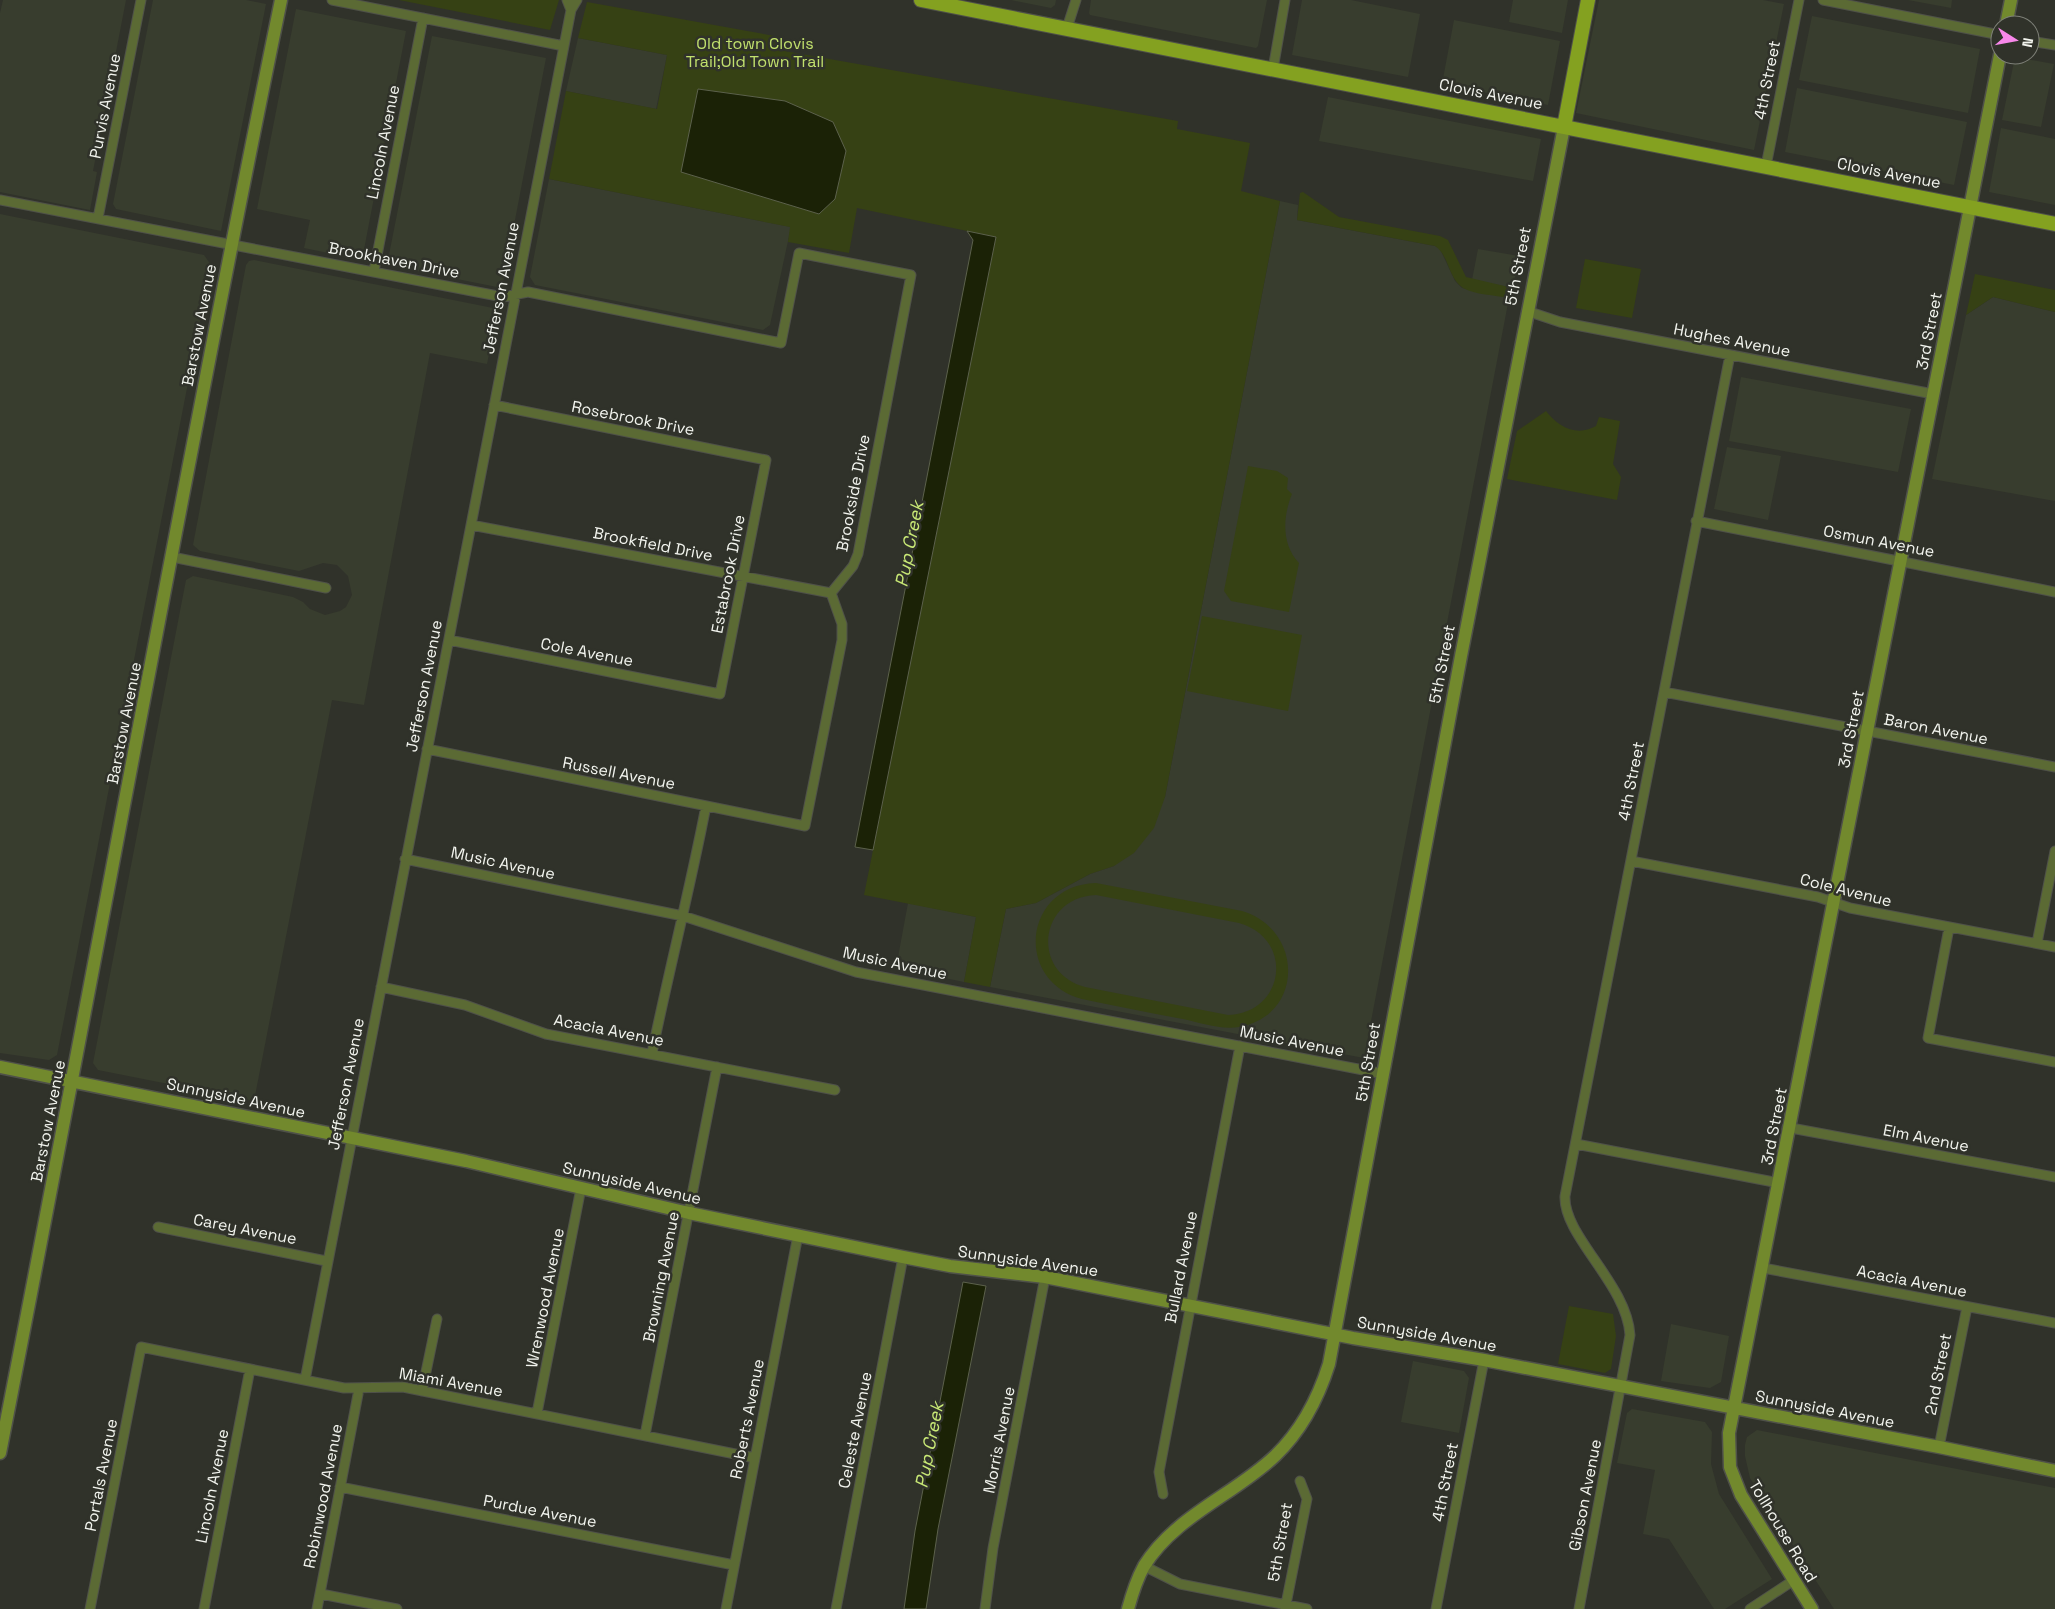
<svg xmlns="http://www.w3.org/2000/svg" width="2055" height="1609" viewBox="0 0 2055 1609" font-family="'Space Grotesk',sans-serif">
	<rect width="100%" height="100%" fill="#30322a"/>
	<path fill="#383d2e" d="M3,0H126L93,171L97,172L90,210L0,192V13Z
		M153,0H246L266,4L221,231L116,209L113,204Z
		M1011,0H1056L1055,5L1051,8Z
		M1091,0H1267L1258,46L1256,48L1090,15L1089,13Z
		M1302,0H1351L1420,14L1408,77L1292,55Z
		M1513,0H1568L1562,33L1509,22Z
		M1599,0H1763L1784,4L1754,150L1576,113Z
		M1908,0H1952L1951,8Z
		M296,9L406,31L362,260L304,248L310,220L257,209Z
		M1812,16L1980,49L1968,113L1799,80Z
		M1454,20L1560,41L1548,105L1442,84Z
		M432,36L546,58L502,288L387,265Z
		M578,38L667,55L656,109L566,91Z
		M2015,57L2054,64L2041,127L2002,120Z
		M1797,88L1967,122L1954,185L1785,152Z
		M1328,97L1541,139L1533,181L1319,141Z
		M2001,128L2055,139V205L1989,192Z
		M549,179L791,227L770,325L763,330L535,285L530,277Z
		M1280,201L1298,205L1297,220L1435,246L1440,249L1455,281L1462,288L1509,298L1364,1058L990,987L1006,909L1036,903L1090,874L1114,866L1165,797Z
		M0,214L204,255L211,265L57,1055L49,1060L0,1053Z
		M1478,249L1519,256L1513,288L1472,280Z
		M254,260L498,309L487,364L430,353L364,705L332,700L254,1101L98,1070L93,1063L186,580L193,576L293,597L303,602L310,609L325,615L340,611L346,607L352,595L348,576L337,565L323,563L299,571L200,551L193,545L246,265L249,261Z
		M1993,297L2055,312V501L1932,479L1966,315Z
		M1741,377L1911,409L1898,472L1729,441Z
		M1727,447L1781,456L1768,520L1714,509Z
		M908,903L976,917L964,982L896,968Z
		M1671,1324L1729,1336L1721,1382L1710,1388L1661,1381Z
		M1413,1361L1464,1371L1469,1378L1459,1433L1401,1422Z
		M1632,1409L1705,1422L1712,1432L1711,1464L1719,1494L1772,1579L1725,1609H1714L1669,1539L1643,1534L1655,1470L1617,1463L1627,1413Z
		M1757,1430L2055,1488V1609H1834L1750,1478L1745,1456V1445L1747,1437Z"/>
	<path fill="#364114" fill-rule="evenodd" d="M399,0H559L550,30Z
		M587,2L780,37L779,50L1178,121L1177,129L1250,143L1241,191L1280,201L1165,797L1154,828L1134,853L1114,866L1090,874L1036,903L1006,909L990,987L964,982L976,917L864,895L996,237L857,208L849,253L788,242L790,227L549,179L566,91L657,109L667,55L578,38Z
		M1303,192L1339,217L1440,236L1448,240L1466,277L1513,288L1509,298C1495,295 1475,295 1463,288C1448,278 1449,255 1435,246L1297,220L1300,193Z
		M1585,259L1641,269L1632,318L1576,308Z
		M1975,274L2055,290V312L1993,297L1966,315Z
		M1546,411C1558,427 1577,437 1596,426L1599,417L1620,421L1613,464L1621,477L1617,500L1507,479L1517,431Z
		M1248,466L1277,471L1288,478L1287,489L1292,494C1283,516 1281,544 1299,563L1289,612L1231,601L1224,591Z
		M1202,616L1302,635L1288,711L1187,691Z
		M1096,883L1242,911C1303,929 1305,1015 1239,1027C1221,1030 1201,1023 1183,1019C1149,1013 1116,1006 1082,999C1013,980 1024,885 1096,883ZM1096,895L1239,923C1295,939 1285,1013 1228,1015L1085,987C1030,972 1039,897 1096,895Z
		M1569,1306L1613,1314L1616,1336L1611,1369L1605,1373L1558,1364Z"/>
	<path fill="#1b2206" stroke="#5c614c" d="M698,89L785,101L833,122L846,151L835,199L819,214L681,172Z
		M967,231L996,237L873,850L855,847L973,240Z
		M963,1282L986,1286L938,1529L926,1609H904L915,1531Z"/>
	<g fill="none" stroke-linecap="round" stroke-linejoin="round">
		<defs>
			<path id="street" d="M332,0L564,46
				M567,0L571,10
				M1823,0L2000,35
				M1067,28L1076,0
				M2030,41L2055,45
				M1273,69L1285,0
				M1766,166L1799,0
				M0,200L503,297L528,292L781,343L799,253L911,275L858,554L853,566L831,593L842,624V640L805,826L427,749
				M98,218L141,0
				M374,271L423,18
				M1527,311L1560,322L1933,394
				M1696,521L2055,592
				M471,525L831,593
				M172,557L326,588
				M449,640L720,694L766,460L494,405
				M1664,692L2055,767
				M405,859L683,916L856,972L1384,1074
				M1631,861L1818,897L1850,908L2055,947
				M1949,928L1928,1038L2055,1062
				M2037,943L2055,851
				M381,987L465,1005L546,1034L835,1090
				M652,1053C669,970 690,889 706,806
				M1791,1128L2055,1177
				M1576,1144L1779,1183
				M158,1227L326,1261
				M1763,1268L2055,1323
				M305,1380L571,10L577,0
				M422,1391L437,1319
				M537,1413L581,1188
				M645,1435L717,1067
				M1939,1447L1967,1307
				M340,1487L734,1565
				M1163,1494L1159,1472L1240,1046
				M1144,1566L1180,1584L1307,1609
				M321,1594L397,1609
				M90,1609L141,1347L344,1388L403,1387L755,1458
				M204,1609L250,1369
				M317,1609L359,1389
				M726,1609L798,1235
				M836,1609L903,1257
				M985,1609L993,1548L1045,1277
				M1285,1609L1307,1499L1300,1481
				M1436,1609L1484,1360
				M1579,1609L1630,1335C1627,1284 1563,1236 1565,1196L1730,355
				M1750,1609L1794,1580"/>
			<path id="secondary" d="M2006,25L2011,0
				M0,1067L466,1161L689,1213L903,1257L950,1266L1045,1277L1353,1338L1484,1360L1939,1447L2055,1471
				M0,1453C95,969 182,483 281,0
				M1128,1609C1132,1594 1137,1579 1144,1566C1175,1516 1234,1495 1275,1456C1302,1430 1318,1399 1329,1364L1461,656L1564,127
				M1812,1609L1741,1495L1730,1467L1729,1433L2000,55"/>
			<path id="primary" d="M921,0L2055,224
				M1564,127L1588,0"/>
		</defs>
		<use href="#street" stroke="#4f5149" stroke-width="11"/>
		<use href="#secondary" stroke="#4f5149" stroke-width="15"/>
		<use href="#primary" stroke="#4f5149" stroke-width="16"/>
		<use href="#street" stroke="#5b6a34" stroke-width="9"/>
		<use href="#secondary" stroke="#72892d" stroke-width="12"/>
		<use href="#primary" stroke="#84a120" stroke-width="14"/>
	</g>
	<g text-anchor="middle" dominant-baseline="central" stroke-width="5" stroke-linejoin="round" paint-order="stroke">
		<g font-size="16" fill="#c1e06d" stroke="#30322a">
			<text x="755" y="43">Old town Clovis<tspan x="755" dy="18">Trail;Old Town Trail</tspan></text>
		</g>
		<g font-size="16" fill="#f2f4ee" stroke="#30322a">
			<text transform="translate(1767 80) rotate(-79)">4th Street</text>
			<text transform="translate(1491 94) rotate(11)">Clovis Avenue</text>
			<text transform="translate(105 106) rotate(-79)">Purvis Avenue</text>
			<text transform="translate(383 142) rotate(-79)">Lincoln Avenue</text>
			<text transform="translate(1889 173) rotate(11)">Clovis Avenue</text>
			<text transform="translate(394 260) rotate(11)">Brookhaven Drive</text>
			<text transform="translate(1518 266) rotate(-79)">5th Street</text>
			<text transform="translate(501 288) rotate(-79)">Jefferson Avenue</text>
			<text transform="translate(199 325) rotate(-79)">Barstow Avenue</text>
			<text transform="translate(1929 331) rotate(-79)">3rd Street</text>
			<text transform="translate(1732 340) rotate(11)">Hughes Avenue</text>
			<text transform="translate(633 418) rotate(11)">Rosebrook Drive</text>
			<text transform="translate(853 493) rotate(-79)">Brookside Drive</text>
			<text transform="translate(1879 541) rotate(11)">Osmun Avenue</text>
			<text transform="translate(653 544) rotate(11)">Brookfield Drive</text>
			<text transform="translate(728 574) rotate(-79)">Estabrook Drive</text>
			<text transform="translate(587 652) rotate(11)">Cole Avenue</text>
			<text transform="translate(1442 664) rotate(-79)">5th Street</text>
			<text transform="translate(424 686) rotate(-79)">Jefferson Avenue</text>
			<text transform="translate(124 723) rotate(-79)">Barstow Avenue</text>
			<text transform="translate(1851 729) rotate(-79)">3rd Street</text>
			<text transform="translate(1936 729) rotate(11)">Baron Avenue</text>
			<text transform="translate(619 773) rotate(11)">Russell Avenue</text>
			<text transform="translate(1631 781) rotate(-79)">4th Street</text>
			<text transform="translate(503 863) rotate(12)">Music Avenue</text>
			<text transform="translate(1846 890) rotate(14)">Cole Avenue</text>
			<text transform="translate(895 963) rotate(12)">Music Avenue</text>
			<text transform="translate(609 1030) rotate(11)">Acacia Avenue</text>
			<text transform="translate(1292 1041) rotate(11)">Music Avenue</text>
			<text transform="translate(1368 1062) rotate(-80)">5th Street</text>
			<text transform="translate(346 1084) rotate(-79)">Jefferson Avenue</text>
			<text transform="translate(236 1098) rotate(12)">Sunnyside Avenue</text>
			<text transform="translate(48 1121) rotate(-79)">Barstow Avenue</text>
			<text transform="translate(1774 1126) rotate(-79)">3rd Street</text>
			<text transform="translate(1926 1138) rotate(11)">Elm Avenue</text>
			<text transform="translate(632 1183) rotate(13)">Sunnyside Avenue</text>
			<text transform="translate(245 1229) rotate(11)">Carey Avenue</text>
			<text transform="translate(1028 1261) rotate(8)">Sunnyside Avenue</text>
			<text transform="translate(1181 1267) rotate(-79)">Bullard Avenue</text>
			<text transform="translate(661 1277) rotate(-79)">Browning Avenue</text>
			<text transform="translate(1912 1281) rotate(11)">Acacia Avenue</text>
			<text transform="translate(545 1298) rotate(-79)">Wrenwood Avenue</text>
			<text transform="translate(1427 1334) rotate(10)">Sunnyside Avenue</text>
			<text transform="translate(1938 1374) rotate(-79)">2nd Street</text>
			<text transform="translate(451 1382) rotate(10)">Miami Avenue</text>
			<text transform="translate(1825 1409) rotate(11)">Sunnyside Avenue</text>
			<text transform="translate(747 1419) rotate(-79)">Roberts Avenue</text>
			<text transform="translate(855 1430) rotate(-79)">Celeste Avenue</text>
			<text transform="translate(999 1440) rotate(-79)">Morris Avenue</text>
			<text transform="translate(101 1475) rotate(-79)">Portals Avenue</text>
			<text transform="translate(1445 1482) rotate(-79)">4th Street</text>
			<text transform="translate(212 1486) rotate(-79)">Lincoln Avenue</text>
			<text transform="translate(1585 1495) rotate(-79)">Gibson Avenue</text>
			<text transform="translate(323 1496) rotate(-79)">Robinwood Avenue</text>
			<text transform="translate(540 1511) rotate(11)">Purdue Avenue</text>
			<text transform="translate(1783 1531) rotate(59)">Tollhouse Road</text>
			<text transform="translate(1280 1542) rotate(-80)">5th Street</text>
		</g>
		<g font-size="18" font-style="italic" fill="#c9e976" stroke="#30322a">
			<text transform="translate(909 544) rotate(-79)">Pup Creek</text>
			<text transform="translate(929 1445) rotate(-79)">Pup Creek</text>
		</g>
	</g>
	<g transform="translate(2015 40) rotate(101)"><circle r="24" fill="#30322a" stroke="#7e8078"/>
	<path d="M0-4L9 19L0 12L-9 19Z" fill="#f888ea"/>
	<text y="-8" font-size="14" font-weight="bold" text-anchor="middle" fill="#f2f4ee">N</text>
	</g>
</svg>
